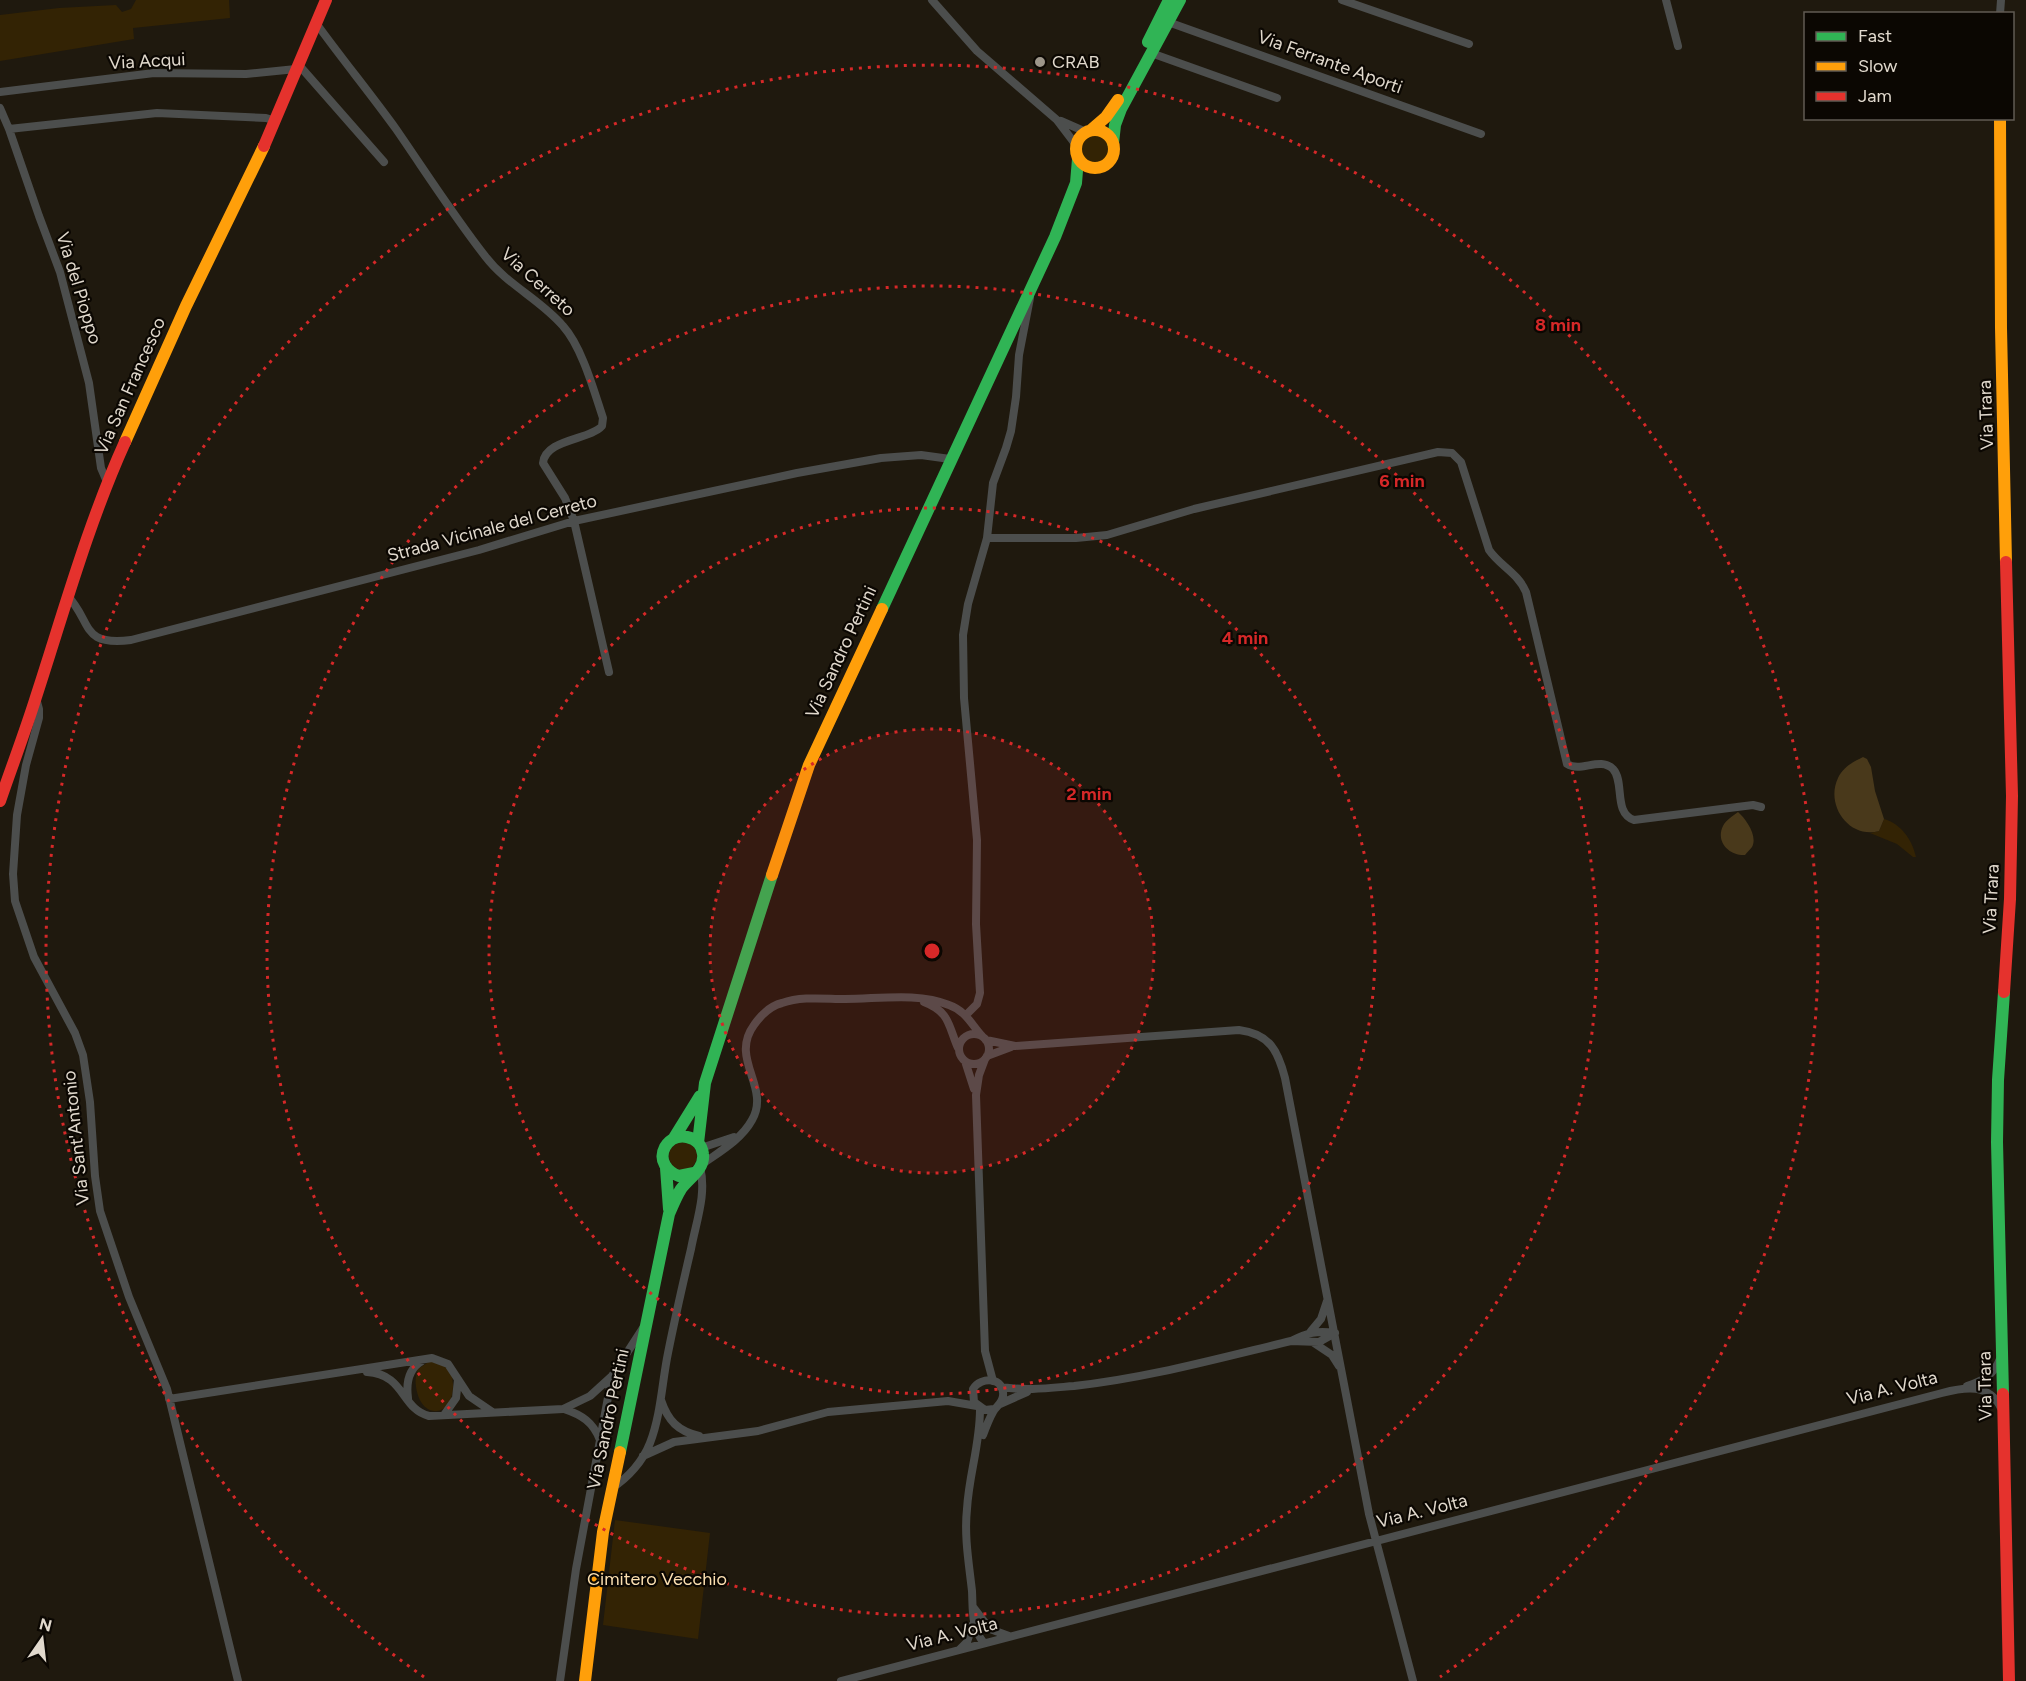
<svg xmlns="http://www.w3.org/2000/svg" width="2026" height="1681" viewBox="0 0 2026 1681" font-family="Figtree,sans-serif">
	<rect width="100%" height="100%" fill="#1f190e"/>
	<path fill="#332304" d="M136,0H229L230,18L133,28L134,39L0,61V15L59,8L116,5L122,12L131,9Z
		M1081 149a14 14 0 1 1 28 0a14 14 0 1 1-28 0Z
		M1884,819C1901,824 1912,839 1916,857H1913L1897,844L1870,833L1879,831Z
		M669 1156a14 14 0 1 1 28 0a14 14 0 1 1-28 0Z
		M430,1361L444,1363C446,1367 451,1371 452,1375C453,1378 452,1381 453,1384C454,1416 424,1421 417,1392C415,1383 415,1377 418,1369Z
		M615,1520L710,1533L698,1639L603,1625Z"/>
	<path fill="#49391b" d="M1863,757L1867,759L1871,767L1875,791L1884,819L1879,831C1849,839 1825,805 1838,778C1843,767 1853,762 1863,757Z
		M1738,812C1746,819 1758,836 1752,847C1750,850 1747,852 1745,855C1730,856 1715,842 1723,826C1726,820 1733,816 1738,812Z"/>
	<g fill="none" stroke-linecap="round" stroke-linejoin="round">
		<path stroke="#4c4e4d" stroke-width="8" d="M932,0L977,51L1057,120L1076,145
			M1342,0L1469,44
			M1666,0L1678,46
			M2000,14L2001,0
			M1168,22L1481,134
			M316,23C342,59 370,93 396,129C425,171 453,215 485,256C507,285 540,299 563,326C582,347 594,391 603,418L602,426C590,440 545,439 543,463L565,498L574,521L609,672
			M1151,53L1277,98
			M298,64L384,162
			M0,92L154,73L246,74L296,69
			M0,108L9,129L39,216L60,272L89,383L101,468L107,482
			M1061,121L1086,132
			M9,129L157,113L266,118L276,121
			M987,538H1076L1107,535L1194,509L1438,452L1452,453L1461,462L1489,550C1500,566 1518,573 1526,592L1567,764C1581,773 1600,756 1613,769C1625,782 1613,813 1634,820L1753,805L1761,807
			M67,595C93,623 80,646 131,640L479,550L574,521L797,473L881,458L921,455L950,459
			M36,698L39,709V718L26,765L17,815L13,874L15,901L34,957L75,1033L83,1055L90,1102L95,1176L100,1211L129,1297L167,1389L238,1681
			M924,1002C950,1012 948,1025 958,1048
			M966,1015L977,1004L980,993L976,924L977,840L964,698L963,635L968,604L987,538L993,483L1006,448L1011,431L1016,397L1019,355L1030,298
			M959 1049a15 15 0 1 1 30 0a15 15 0 1 1-30 0Z
			M986,1040L1015,1046L1239,1030C1270,1034 1278,1051 1285,1078L1369,1514L1413,1681
			M987,1056L1011,1047
			M985,1059L979,1075L976,1095L985,1351L993,1381
			M965,1061L974,1089
			M701,1148L734,1137
			M701,1165C719,1152 741,1140 752,1120C771,1087 729,1059 754,1025C761,1015 770,1006 782,1003C802,996 825,999 845,999C878,999 918,992 949,1005C966,1011 971,1024 982,1036
			M1311,1331L1321,1319L1327,1301
			M1291,1341L1319,1342L1335,1333
			M1314,1343L1332,1355L1339,1366
			M367,1372C405,1374 401,1409 429,1416L563,1409L590,1396L612,1376
			M1967,1386C1982,1381 1994,1375 2000,1359
			M1001,1387C1026,1391 1049,1388 1074,1386C1148,1378 1219,1358 1291,1341C1307,1333 1317,1330 1335,1333
			M408,1398C406,1383 408,1369 422,1361
			M169,1399L432,1358L448,1364L469,1396L491,1411
			M661,1400C668,1421 678,1431 699,1436
			M1000,1404L1027,1392
			M564,1409C582,1415 593,1422 600,1440
			M980,1409C980,1445 969,1474 967,1509C964,1536 969,1564 972,1591C973,1610 971,1628 984,1643
			M444,1415L456,1398L458,1380
			M983,1435C986,1427 989,1419 993,1412C996,1406 1002,1404 1003,1396C1005,1377 981,1376 973,1389L974,1402L985,1410L994,1409
			M643,1456L674,1442L758,1431L828,1412L948,1401L977,1406
			M612,1488C628,1478 643,1461 650,1443C661,1415 662,1382 668,1353C675,1318 683,1283 691,1249C696,1222 707,1194 700,1167
			M973,1607L990,1629L1009,1636
			M960,1649L967,1642L973,1624
			M560,1681L576,1569L612,1376L643,1328
			M841,1681L1942,1393C1965,1387 1989,1383 2001,1408"/>
		<path stroke="#30b455" stroke-width="12" d="M1148,42L1169,0
			M1113,143L1115,125L1121,109L1180,0
			M882,609L1055,237L1076,183L1078,159
			M674,1138L700,1096
			M698,1143L705,1083L772,875
			M666,1168L669,1209
			M2003,1394L1997,1142L1998,1080L2004,992
			M620,1452L669,1214C673,1205 676,1197 681,1189C689,1178 705,1169 703,1154C701,1135 675,1130 665,1147C658,1160 667,1172 679,1176L694,1173"/>
		<path stroke="#ff9f0a" stroke-width="12" d="M2000,118L2001,328L2006,562
			M1076 149a19 19 0 1 1 38 0a19 19 0 1 1-38 0Z
			M1091,130L1106,117L1118,100
			M125,442L186,306L264,146
			M772,875L809,765L882,609
			M585,1681L603,1532L620,1452"/>
		<path stroke="#e5322d" stroke-width="12" d="M264,146L326,0
			M0,801C12,766 25,732 36,697C64,611 88,524 125,442
			M2004,992L2010,899L2012,796L2006,562
			M2003,1394L2009,1681"/>
	</g>
	<circle cx="932" cy="951" r="222" fill="#d62828" fill-opacity=".12"/>
	<g fill="none" stroke="#d62828" stroke-width="3" stroke-dasharray="3 6">
		<circle cx="932" cy="951" r="222"/>
		<circle cx="932" cy="951" r="443"/>
		<circle cx="932" cy="951" r="665"/>
		<path d="M424 1677A886 886 0 1 1 1440 1677"/>
	</g>
	<circle fill="#9d968a" stroke="#0b0702" stroke-width="2" cx="1040" cy="62" r="6"/>
	<g text-anchor="middle" dominant-baseline="central" stroke-width="4.5" stroke-linejoin="round" paint-order="stroke">
		<g font-size="18" fill="#e1d9cd" stroke="#0b0702">
			<text transform="translate(147 61) rotate(-3)">Via Acqui</text>
			<text transform="translate(1330 62) rotate(20)">Via Ferrante Aporti</text>
			<text transform="translate(538 282) rotate(42)">Via Cerreto</text>
			<text transform="translate(79 288) rotate(73)">Via del Pioppo</text>
			<text transform="translate(130 386) rotate(-66)">Via San Francesco</text>
			<text transform="translate(1986 415) rotate(-92)">Via Trara</text>
			<text transform="translate(492 528) rotate(-15)">Strada Vicinale del Cerreto</text>
			<text transform="translate(841 652) rotate(-65)">Via Sandro Pertini</text>
			<text transform="translate(1991 899) rotate(-87)">Via Trara</text>
			<text transform="translate(76 1138) rotate(-96)">Via Sant'Antonio</text>
			<text transform="translate(1985 1386) rotate(-91)">Via Trara</text>
			<text transform="translate(1892 1388) rotate(-14)">Via A. Volta</text>
			<text transform="translate(608 1419) rotate(-78)">Via Sandro Pertini</text>
			<text transform="translate(1422 1511) rotate(-14)">Via A. Volta</text>
			<text transform="translate(952 1634) rotate(-14)">Via A. Volta</text>
		</g>
		<g font-size="18" fill="#e1d9cd" stroke="#0b0702" text-anchor="start">
			<text x="1052" y="62">CRAB</text>
		</g>
		<g font-size="18" fill="#fbdfb0" stroke="#0b0702">
			<text x="657" y="1579">Cimitero Vecchio</text>
		</g>
	</g>
	<circle cx="932" cy="951" r="9" fill="#d62828" stroke="#0b0702" stroke-width="3"/>
	<g font-size="18" text-anchor="middle" font-weight="bold" fill="#d62828" stroke="#0b0702" stroke-width="4.5" stroke-linejoin="round" paint-order="stroke">
		<text x="1558" y="331">8 min</text>
		<text x="1402" y="487">6 min</text>
		<text x="1245" y="644">4 min</text>
		<text x="1089" y="800">2 min</text>
	</g>
	<rect x="1804" y="12" width="210" height="108" fill="#0b0702" stroke="#615b53" stroke-width="1.5"/>
	<rect x="1816" y="32" width="30" height="9" fill="#30b455" stroke="#615b53" stroke-width="1.5"/>
	<text x="1858" y="42" font-size="18" fill="#e1d9cd">Fast</text>
	<rect x="1816" y="62" width="30" height="9" fill="#ff9f0a" stroke="#615b53" stroke-width="1.5"/>
	<text x="1858" y="72" font-size="18" fill="#e1d9cd">Slow</text>
	<rect x="1816" y="92" width="30" height="9" fill="#e5322d" stroke="#615b53" stroke-width="1.5"/>
	<text x="1858" y="102" font-size="18" fill="#e1d9cd">Jam</text>
	<g transform="translate(42 1639) rotate(14)" stroke="#0b0702" stroke-width="4.5" paint-order="stroke">
	<path d="M0-4.5L10 22L0 15L-10 22Z" fill="#e1d9cd"/>
	<text y="-9" font-size="16" font-weight="bold" text-anchor="middle" fill="#e1d9cd">N</text>
	</g>
</svg>
